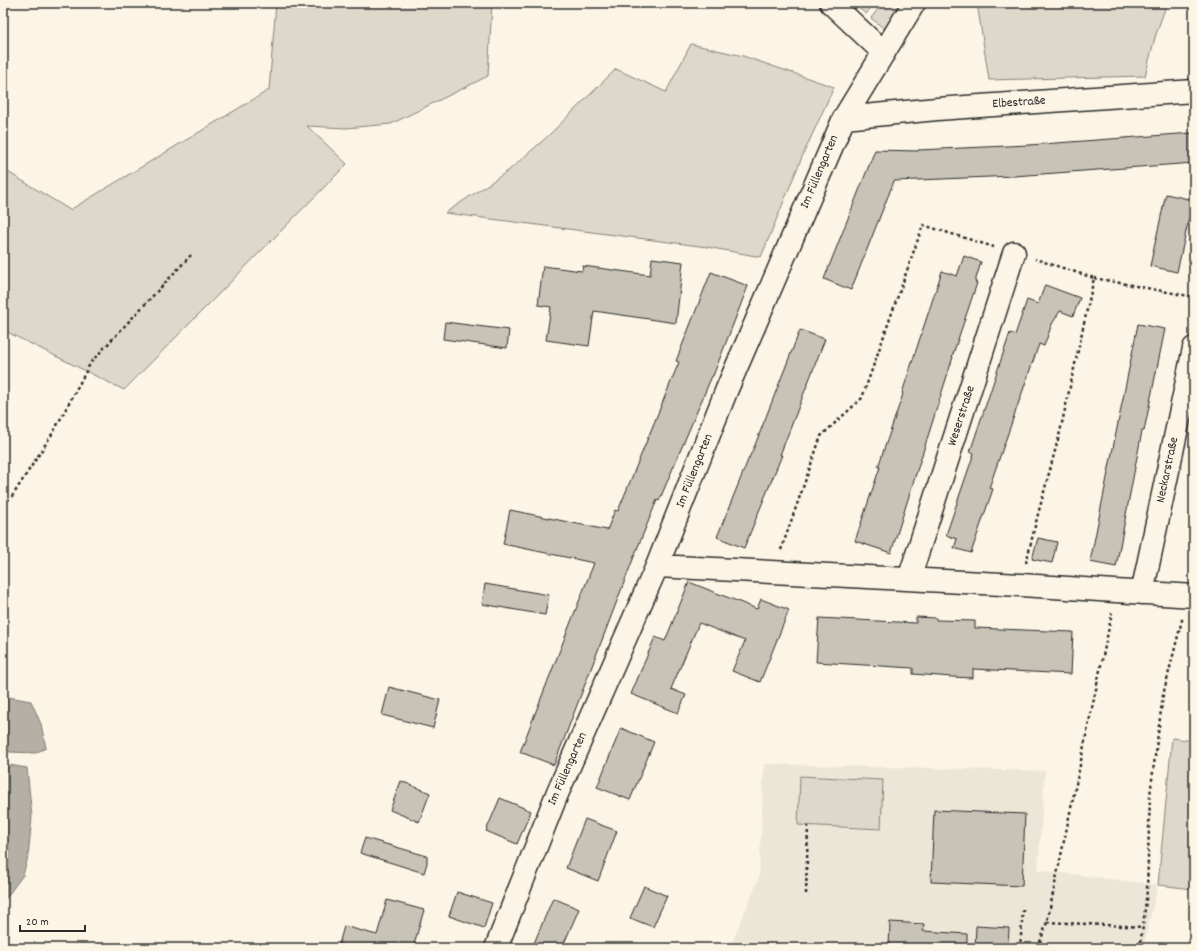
<svg xmlns="http://www.w3.org/2000/svg" width="1197" height="951" viewBox="0 0 1197 951" font-family="Dekko,sans-serif">
	<rect width="100%" height="100%" fill="#fcf5e5"/>
	<filter id="ink" filterUnits="userSpaceOnUse"><feTurbulence type="fractalNoise" baseFrequency=".025" numOctaves="2"/><feDisplacementMap in="SourceGraphic" scale="8" xChannelSelector="R" yChannelSelector="G"/><feConvolveMatrix kernelMatrix="1 2 1 2 8 2 1 2 1" color-interpolation-filters="sRGB"/></filter>
	<g filter="url(#ink)">
		<path fill="#ece6d7" d="M764,764L1045,771L1038,870L1158,885L1143,948L730,947L759,878Z"/>
		<path fill="#ded8ca" stroke="#84827a" d="M276,3H492L488,76L391,124L346,128L307,126L347,164L124,390L3,330V169L70,210L269,90Z
			M852,3H904L887,31L871,18L878,9L873,5L866,14Z
			M977,3H1167L1156,34L1145,76L989,80Z
			M691,44L743,56L834,87L802,157L761,257L707,247L445,213L508,171L547,137L616,69L666,92Z
			M1172,738L1194,741V889L1158,885Z
			M800,776L883,780L881,829L798,825Z"/>
		<path fill="#b4b0a5" stroke="#7d7b74" d="M3,696L31,701L41,724L46,748L35,753L10,752L3,749Z
			M3,764L27,768L32,817L28,857L23,875L3,902Z"/>
		<path fill="#c8c3b7" stroke="#2b2b2b" d="M1192,133L1194,163L1014,176L894,181L851,290L824,279L875,150L918,151V150L1029,145Z
			M1166,194L1193,200L1177,272L1150,266Z
			M964,256L981,262L975,282L977,283L952,357H953L891,553L855,541L880,467H878L903,394L902,393L942,271L957,276Z
			M652,258L683,262L676,323L594,311L589,346L546,340L551,307L538,305L543,266L582,271L583,266L650,275Z
			M711,272L748,286L713,376H712L659,501L657,500L635,554L554,765L520,752L594,563L503,544L510,510L607,530L615,510L618,511L679,362L676,361Z
			M1045,285L1080,298L1073,316L1060,311L1052,324L1044,346L1039,344L989,488L993,489L971,553L954,548L957,539L946,535L974,453L970,452L1010,333L1015,335L1027,300L1038,304Z
			M445,322L509,330L507,348L443,339Z
			M1138,324L1165,329L1144,431H1142L1116,567L1090,562Z
			M800,330L825,339L780,455H782L744,548L717,537L748,460L755,445Z
			M1038,538L1057,542L1052,563L1032,559Z
			M689,582L757,609L761,599L789,610L760,682L732,671L745,641L699,623L671,689L686,695L678,713L631,694L655,637L665,641Z
			M485,584L549,595L545,615L482,604Z
			M916,617L936,618V620L975,621V628L1073,632L1071,674L973,669V678L952,677L913,674V668L816,662L819,618L916,623Z
			M389,687L440,700L433,728L382,715Z
			M621,728L654,742L630,800L597,787Z
			M401,781L430,793L419,822L390,810Z
			M500,798L531,811L517,844L486,831Z
			M934,810L1025,814L1022,886L931,882Z
			M585,819L617,831L598,881L566,868Z
			M365,838L427,856V863L424,873L360,853Z
			M644,886L667,896L653,927L630,918Z
			M457,892L492,903L484,928L449,916Z
			M553,898L579,909L562,948H532Z
			M387,900L424,910L413,948H338L344,926L377,935Z
			M890,922L924,924L923,931L967,934V948H889Z
			M976,926L1009,928L1008,948H975Z"/>
		<g fill="none" stroke-linecap="round" stroke-linejoin="round">
			<defs>
				<path id="street" d="M831,3L884,53
					M844,118L937,109L1194,91
					M657,566L1021,585L1194,596
					M909,579L1014,253
					M1142,593L1194,348
					M496,948L557,794L657,566L727,389L844,118L914,3"/>
			</defs>
			<use href="#street" stroke="#2b2b2b" stroke-width="25"/>
			<path stroke="#2b2b2b" stroke-width="2.5" stroke-dasharray="3 3" stroke-linecap="butt" d="M1094,278L1194,297
				M3,505L13,495L54,431L91,362L191,255
				M781,550L821,436L862,398L923,225L994,247
				M1026,563L1037,518L1060,432L1094,278L1035,259
				M806,894L808,826
				M1047,922L1143,927
				M1020,948L1023,910
				M1038,948L1047,922L1112,613
				M1139,948L1143,927L1147,890L1150,795L1163,695L1183,616"/>
			<use href="#street" stroke="#fcf5e5" stroke-width="22"/>
		</g>
	</g>
	<g text-anchor="middle" dominant-baseline="central" stroke-width="4" stroke-linejoin="round" paint-order="stroke">
		<g font-size="13" fill="#2b2b2b" stroke="#fcf5e5">
			<text transform="translate(1019 103) rotate(-4)">Elbestraße</text>
			<text transform="translate(820 172) rotate(-67)">Im Füllengarten</text>
			<text transform="translate(962 416) rotate(-72)">Weserstraße</text>
			<text transform="translate(1168 470) rotate(-78)">Neckarstraße</text>
			<text transform="translate(695 471) rotate(-68)">Im Füllengarten</text>
			<text transform="translate(568 769) rotate(-66)">Im Füllengarten</text>
		</g>
	</g>
	<rect width="1197" height="951" fill="none" stroke="#fcf5e5" stroke-width="16"/>
	<rect x="8" y="8" width="1181" height="935" fill="none" stroke="#2b2b2b" stroke-width="1.5" filter="url(#ink)"/>
	<path d="M20 925v6h65v-6" fill="none" stroke="#2b2b2b" stroke-width="2"/>
	<text x="26" y="925" font-size="12" fill="#2b2b2b" stroke="#fcf5e5" stroke-width="3" paint-order="stroke">20 m</text>
</svg>
